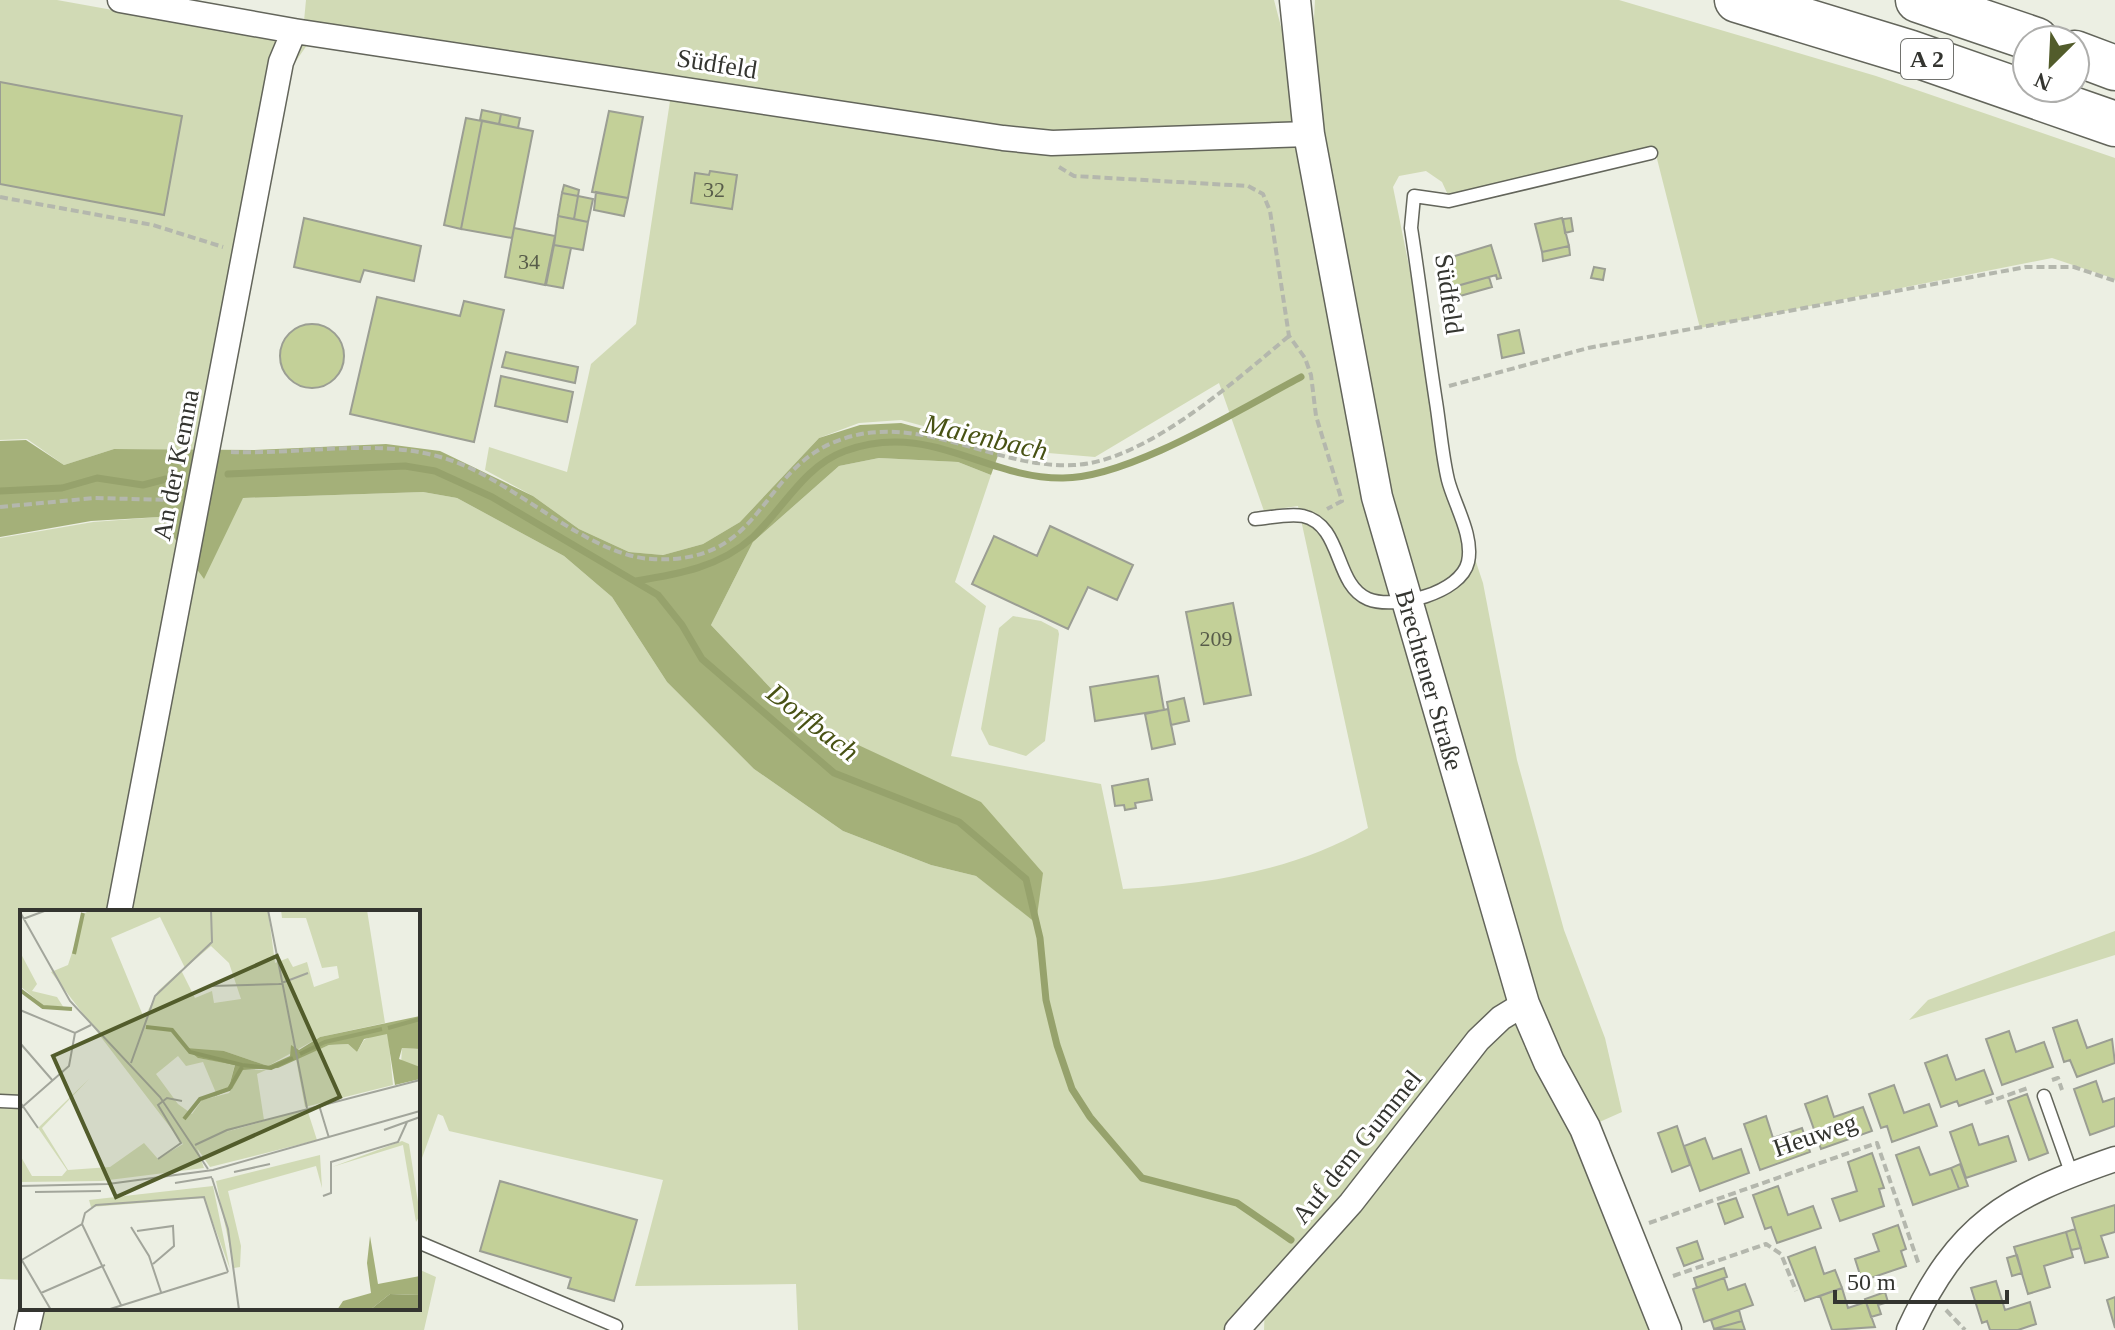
<svg xmlns="http://www.w3.org/2000/svg" width="2115" height="1330" viewBox="0 0 2115 1330" font-family="Georgia,serif">
	<rect width="100%" height="100%" fill="#ecefe3"/>
	<path fill="#d1dab5" d="M0,0H57L307,45L285,77L209,450L114,449L64,465L27,439L0,440Z
		M306,0H1274L1308,130L1315,0H1619L1876,76L2115,158V279L2052,258L1700,328L1654,147L1448,195L1442,182L1426,171L1399,176L1393,187L1434,390L1448,478L1483,583L1517,760L1564,930L1605,1038L1622,1112L1586,1128L1664,1330H1264L1265,1303L1237,1330H798L796,1284L635,1286L663,1180L449,1131L443,1116L438,1114L418,1169V912H22V1280L0,1279V538L93,522L159,517L243,498L423,492L457,498L564,556L612,597L667,682L754,769L843,831L931,865L976,876L1036,922L944,786L798,717L711,625L753,542L839,466L879,458L958,462L991,475L955,582L986,606L951,756L1101,784L1123,889C1209,884 1293,871 1368,828L1298,506L1264,511L1219,383L1095,457L1012,450L901,420L859,423L819,438L740,522L703,544L663,555L629,552L579,529L533,496L485,470L489,447L567,472L591,364L636,324L672,88L1034,154L1291,136L1054,135L304,21Z
		M1013,616L1041,621L1058,630L1059,634L1045,741L1026,756L989,745L981,729L999,628Z
		M2115,931V955L1909,1020L1928,1000Z
		M418,1269L436,1277L424,1330H27L32,1308H418Z"/>
	<path fill="#a4b079" d="M901,423L1000,450L991,475L958,462L879,458L839,466L753,542L711,625L798,717L981,802L1043,873L1036,923L976,876L931,865L843,831L754,769L667,682L612,597L564,556L457,498L423,492L243,498L204,579L159,517L91,521L0,537V441L26,440L64,465L114,449L254,450L386,444L440,451L533,496L579,529L629,552L663,555L703,544L740,522L819,438L860,425Z"/>
	<g fill="none" stroke-linecap="round" stroke-linejoin="round">
		<path stroke="#96a26c" stroke-width="7" d="M228,474L405,466L435,471L492,497L658,595L682,625L702,659L834,773L959,822L1026,879L1040,938L1046,1000L1057,1045L1072,1089L1090,1117L1142,1178L1237,1203L1291,1240
			M0,491L62,488L97,478L143,485L166,479
			M636,581C679,574 720,567 753,537C783,509 804,466 845,451C929,420 986,479 1063,478C1129,478 1240,409 1301,377"/>
	</g>
	<path fill="#c3d098" stroke="#9b9e93" stroke-width="2" d="M0,82L182,116L164,215L0,184Z
		M482,110L501,114L499,124L480,120Z
		M609,111L643,117L628,198L592,192Z
		M501,114L520,118L518,128L499,124Z
		M466,118L482,121L461,229L444,225Z
		M482,121L533,131L512,238L461,229Z
		M710,171L737,175L732,209L691,203L695,173L709,175Z
		M564,185L579,190L578,196L562,193Z
		M596,192L628,198L624,216L594,210Z
		M562,193L578,196L574,219L558,216Z
		M578,196L593,199L588,222L574,219Z
		M558,216L588,222L583,250L554,245Z
		M304,218L421,246L414,281L364,270L360,282L294,267Z
		M1562,218L1569,246L1542,252L1535,224Z
		M1571,218L1573,231L1565,233L1563,219Z
		M514,228L555,236L545,285L505,277Z
		M554,245L571,248L563,288L546,285Z
		M1491,245L1501,278L1497,279L1496,275L1453,287L1445,259Z
		M1569,246L1570,255L1543,261L1542,252Z
		M1594,267L1605,269L1603,280L1591,278Z
		M1489,277L1492,287L1460,296L1457,286Z
		M377,297L460,316L464,301L504,310L474,442L350,414Z
		M280 356a32 32 0 1 1 64 0a32 32 0 1 1-64 0Z
		M1519,330L1524,353L1502,358L1498,335Z
		M506,352L578,367L575,383L502,367Z
		M501,376L573,392L567,422L495,406Z
		M1050,526L1133,565L1117,600L1088,587L1068,629L972,584L994,536L1037,556Z
		M1233,603L1251,695L1204,704L1186,612Z
		M1158,676L1164,710L1095,721L1090,687Z
		M1184,698L1189,721L1171,725L1167,702Z
		M1168,709L1175,744L1152,749L1145,714Z
		M1148,779L1152,800L1135,803L1136,808L1125,810L1124,805L1115,806L1112,786Z
		M2077,1020L2087,1048L2112,1039L2115,1063L2077,1077L2070,1060L2064,1062L2053,1028Z
		M2009,1031L2016,1052L2044,1042L2053,1067L2002,1085L1986,1039Z
		M1947,1055L1956,1080L1984,1070L1993,1094L1959,1106L1957,1101L1941,1107L1925,1063Z
		M2096,1081L2103,1102L2115,1098V1126L2090,1135L2074,1089Z
		M1894,1085L1904,1113L1929,1104L1937,1126L1892,1142L1887,1126L1881,1128L1869,1094Z
		M2027,1094L2048,1153L2029,1160L2008,1101Z
		M1827,1096L1834,1117L1863,1107L1872,1131L1821,1149L1805,1104Z
		M1766,1116L1773,1138L1802,1128L1810,1152L1760,1170L1744,1124Z
		M1972,1124L1979,1145L2008,1136L2016,1161L1966,1178L1950,1132Z
		M1677,1126L1690,1165L1672,1172L1658,1133Z
		M1705,1138L1713,1159L1741,1149L1749,1173L1700,1191L1684,1146Z
		M1919,1147L1930,1175L1951,1168L1959,1189L1913,1205L1896,1155Z
		M1872,1153L1884,1188L1879,1189L1884,1206L1840,1221L1832,1199L1857,1191L1848,1162Z
		M1960,1164L1968,1186L1959,1189L1951,1168Z
		M500,1181L637,1220L614,1301L568,1288L571,1278L480,1251Z
		M1778,1186L1788,1215L1813,1206L1821,1228L1777,1243L1771,1227L1765,1229L1753,1195Z
		M1736,1198L1743,1217L1725,1224L1718,1204Z
		M2115,1205V1232L2101,1236L2108,1257L2085,1263L2072,1218Z
		M1898,1225L1906,1249L1901,1251L1906,1266L1862,1281L1855,1259L1879,1251L1873,1234Z
		M2075,1229L2081,1248L2071,1250L2066,1232Z
		M2066,1232L2073,1257L2044,1266L2050,1287L2028,1294L2014,1247Z
		M1697,1241L1703,1259L1684,1266L1677,1248Z
		M1815,1247L1824,1274L1835,1270L1842,1288L1805,1301L1788,1257Z
		M2017,1255L2022,1273L2012,1276L2007,1258Z
		M1724,1268L1727,1277L1697,1288L1694,1278Z
		M1724,1278L1728,1290L1745,1284L1753,1305L1704,1322L1693,1289Z
		M1996,1281L2005,1310L2030,1302L2036,1324L2018,1330H1990L1987,1321L1982,1323L1971,1288Z
		M1842,1288L1848,1308L1866,1302L1875,1327L1832,1330L1820,1296Z
		M1885,1292L1888,1302L1878,1305L1881,1314L1871,1317L1865,1299Z
		M2115,1297V1328L2107,1300Z
		M1739,1310L1742,1321L1714,1329L1711,1320Z
		M1742,1321L1745,1330L1714,1329Z"/>
	<g fill="none" stroke-linecap="round" stroke-linejoin="round">
		<defs>
			<path id="service" d="M1255,519C1269,518 1289,513 1303,516C1343,525 1334,585 1368,599C1395,610 1461,593 1468,562C1474,536 1454,504 1448,480C1442,455 1440,427 1436,402C1427,344 1420,286 1411,228L1414,196L1449,201L1651,153
				M2044,1096L2072,1175
				M0,1101L22,1102
				M418,1242L616,1326"/>
			<path id="minor" d="M120,0L294,31L1003,138L1052,143L1309,134
				M119,912L281,62L294,31
				M27,1330L32,1308
				M1237,1330L1351,1203L1478,1040L1501,1018L1524,1004
				M1909,1330C1958,1224 2007,1196 2115,1159"/>
			<path id="tertiary" d="M1295,0L1309,134L1377,497L1524,1004L1549,1062L1585,1128L1666,1330"/>
			<path id="motorway" d="M1737,0L1908,52L2115,124
				M1918,0L2036,40
				M2075,53L2115,68"/>
		</defs>
		<use href="#service" stroke="#63655b" stroke-width="15"/>
		<use href="#minor" stroke="#63655b" stroke-width="27"/>
		<use href="#tertiary" stroke="#63655b" stroke-width="33"/>
		<use href="#motorway" stroke="#63655b" stroke-width="47"/>
		<path stroke="#b4b7ad" stroke-width="4" stroke-dasharray="8 4" stroke-linecap="butt" d="M1059,167L1074,176L1248,186L1263,194L1270,211L1289,336L1305,358L1311,375L1316,416L1342,501L1327,509
			M0,197L153,225L223,247
			M1449,386L1588,348L2026,267H2074L2115,281
			M231,452C304,455 383,436 453,461C516,483 589,556 652,559C762,565 757,476 832,443C915,407 990,469 1074,465C1145,462 1236,380 1289,336
			M0,507L94,498L173,500
			M2052,1080L2058,1078L2062,1090
			M1985,1103L2028,1088
			M1649,1223L1877,1143L1919,1265
			M1673,1276L1766,1244L1781,1254L1796,1291
			M1946,1310L1965,1330"/>
		<use href="#service" stroke="#fff" stroke-width="12"/>
		<use href="#minor" stroke="#fff" stroke-width="24"/>
		<use href="#tertiary" stroke="#fff" stroke-width="30"/>
		<use href="#motorway" stroke="#fff" stroke-width="44"/>
	</g>
	<g text-anchor="middle" dominant-baseline="central" stroke-width="6" stroke-linejoin="round" paint-order="stroke">
		<g font-size="22" fill="#585c4a">
			<text x="714" y="189">32</text>
			<text x="529" y="261">34</text>
			<text x="1216" y="638">209</text>
		</g>
		<rect fill="#fff" stroke="#71726e" stroke-width="2" x="1901" y="39" width="52" height="40" rx="6"/>
		<g font-size="24" font-weight="bold" fill="#343530">
			<text x="1927" y="59">A 2</text>
		</g>
		<g font-size="26" fill="#343530" stroke="#fff">
			<text transform="translate(717 64) rotate(9)">Südfeld</text>
			<text transform="translate(1449 294) rotate(82)">Südfeld</text>
			<text transform="translate(176 465) rotate(-79)">An der Kemna</text>
			<text transform="translate(1429 680) rotate(74)">Brechtener Straße</text>
			<text transform="translate(1815 1135) rotate(-19)">Heuweg</text>
			<text transform="translate(1357 1147) rotate(-51)">Auf dem Gummel</text>
		</g>
		<g font-size="28" font-style="italic" fill="#485214" stroke="#fff">
			<text transform="translate(986 437) rotate(13)">Maienbach</text>
			<text transform="translate(813 722) rotate(38)">Dorfbach</text>
		</g>
	</g>
	<g transform="translate(20 910)">
		<rect width="400" height="400" fill="#ecefe3"/>
		<path d="M71,0H248L255,53L268,48L273,57L287,52L294,77L319,68L317,56L302,58L286,8H262L261,0H347L365,113L300,127L248,156L204,141L178,148L215,154L209,177L196,183L183,152L166,156L158,146L136,164L158,194L172,204L182,190L209,183L223,160H246L237,164L244,210L202,223L287,199L297,230L190,257L177,238L184,258L81,271L0,272V245L12,266H42L47,260L18,218L69,169L22,218L48,260L90,257L124,233L138,249L163,234L31,62L48,55L65,3ZM140,7L165,58L191,36L209,53L221,89L194,93L192,81L175,88L161,60L138,81L124,108L91,28ZM0,42L17,74L12,81L37,87L44,98L24,96L0,76ZM359,123L368,124L373,175L285,197L276,149L309,135L328,134L337,142L344,130ZM382,138L400,139V157L381,154ZM382,231L389,234L400,305L396,312L383,235L312,257ZM300,245L302,278L296,256L208,281L221,336L220,357L214,358L196,271ZM193,276L210,359L184,288L71,297L69,290Z" fill="#d1dab5" fill-rule="evenodd"/>
		<path d="M400,106V139L382,138L379,149L400,157V169L375,175L367,124L344,129L337,142L328,134L309,135L258,158L223,160L212,179L193,187L209,177L215,155L178,148L166,138L204,141L248,156L270,146L271,135L279,140L300,127ZM350,326L358,374L400,366V385L370,384L350,400H317L323,391L351,383L347,353Z" fill="#a4b079"/>
		<path d="M370,384L400,385V400H350Z" fill="#96a26c"/>
		<path fill="none" stroke="#96a26c" stroke-width="4" d="M54,44L63,3M0,80L23,97L52,99M126,117L152,120L170,142L222,155L251,158L273,148M368,118L400,109M280,144L305,132L362,119M164,209L180,189L209,179L222,157"/>
		<path fill="none" stroke="#a2a59b" stroke-width="2" d="M248,0L287,198M0,2L50,91L140,187L188,259M3,9L27,0M192,76L259,74L288,63M0,100L55,123L71,115M0,133L33,171M111,153L135,86L192,32L191,0M0,192L18,218M299,195L309,228M0,199L49,156L55,123M364,220L400,207M175,235L207,220L400,170M138,249L161,233L138,195L147,188L162,191M214,262L250,254M192,268L208,319L219,400M155,273L192,267M0,276L88,274L193,260L400,201M15,282L81,281M303,286L311,283V252L378,232L387,212M62,314L101,395M111,317L129,346L141,382M117,321L153,316L154,336L133,354M0,347L31,400M0,351L62,314L65,303L76,295L184,287L208,362M21,383L85,355M87,400L208,362"/>
		<path fill="#525c2b" fill-opacity="0.15" stroke="#525c2b" stroke-width="4" d="M257,46L320,187L96,287L33,146Z"/>
		<rect width="400" height="400" fill="none" stroke="#343530" stroke-width="4"/>
	</g>
	<g transform="translate(2051 64) rotate(204)"><circle r="38" fill="#ffffff" stroke="#aeaeac" stroke-width="2"/>
	<path d="M0-6L14 30L0 20L-14 30Z" fill="#525c2b"/>
	<text y="-12" font-size="22" font-weight="bold" text-anchor="middle" fill="#343530">N</text>
	</g>
	<path d="M1835 1290v12h172v-12" fill="none" stroke="#343530" stroke-width="4"/>
	<text x="1847" y="1290" font-size="24" fill="#343530" stroke="#ffffff" stroke-width="6" paint-order="stroke">50 m</text>
</svg>
